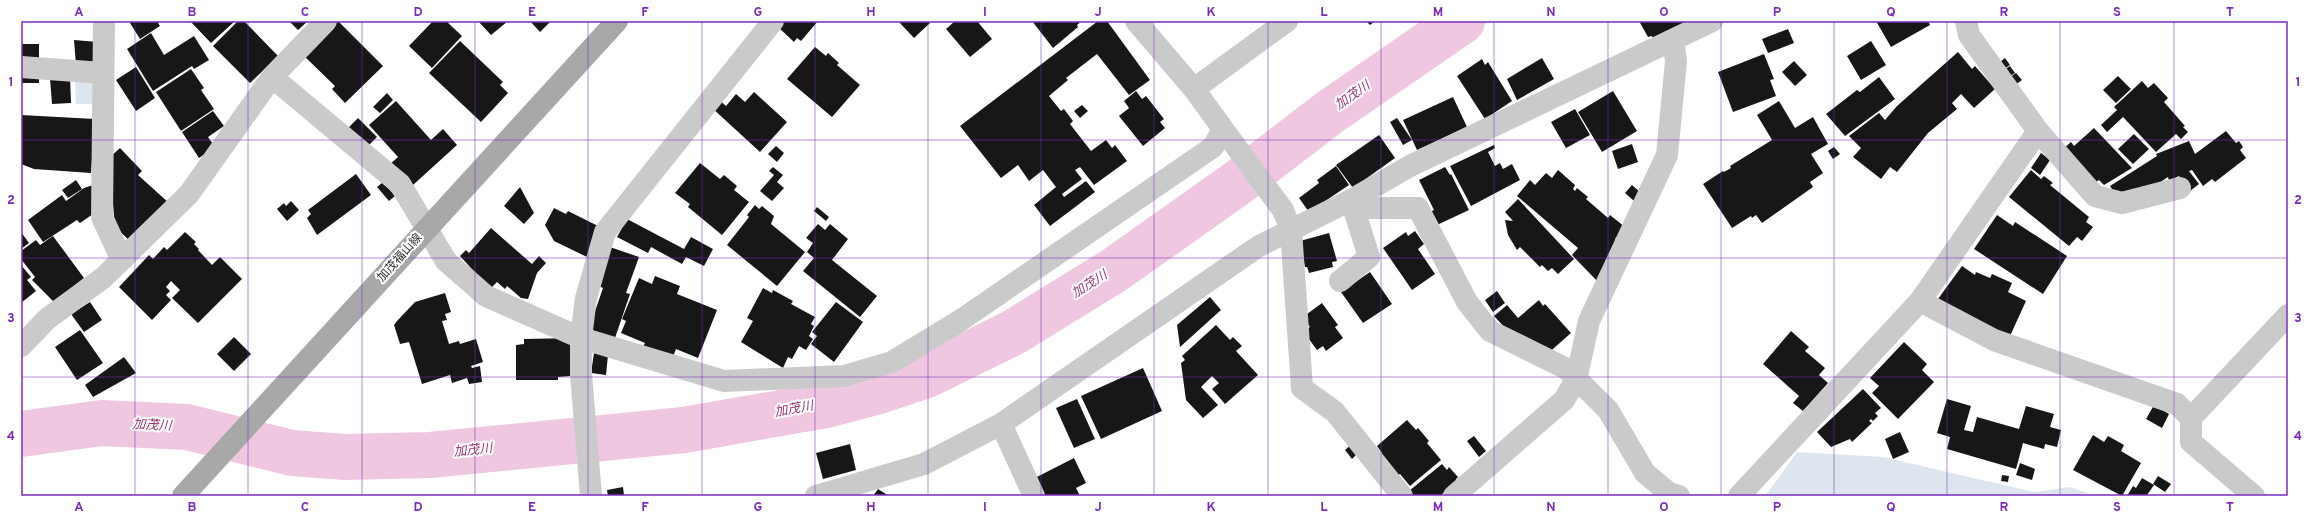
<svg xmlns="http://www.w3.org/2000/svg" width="2309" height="517" viewBox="0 0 2309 517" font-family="Overpass,'Noto Sans JP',sans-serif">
	<rect width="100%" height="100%" fill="#fff"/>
	<path fill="#dde6ee" d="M75,78H98L99,104H76Z
		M1797,452L1883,457L2034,492L2070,487L2096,496H1765Z"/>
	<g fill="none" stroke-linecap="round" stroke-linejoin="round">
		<path stroke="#f0c7e0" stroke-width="46" d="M21,434L102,423L187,427L292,453L345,457L430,455L684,430L826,405L879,391L927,375L1014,332L1113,271L1236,184L1330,112L1462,21"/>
	</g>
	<path fill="#171717" d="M132,21H162L158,23L160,26L140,39L130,23Z
		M190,21H235L211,43Z
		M238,21H244L278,56L250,83L213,46Z
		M289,21H308L298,30Z
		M336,21H338L383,66L345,103L332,89L335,86L303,55Z
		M433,21H446L462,36L432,68L409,46Z
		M478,21H508L491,35Z
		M530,21H551L540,32Z
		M782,21H818L801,41L797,38L794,42L777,26Z
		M898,21H928L930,23L914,38Z
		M955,21H977L992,39L970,57L946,29Z
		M1032,21H1082L1077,25L1078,27L1053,48Z
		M1098,21H1107L1150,80L1129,95L1097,54L1066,78L1068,80L1049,96L1061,111L1064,109L1073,121L1070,124L1091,151L1106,140L1112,148L1115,145L1127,161L1094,185L1080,167L1075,170L1082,179L1062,194L1064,197L1086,181L1095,192L1050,226L1034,205L1056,187L1043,170L1029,181L1018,165L1001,178L960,126Z
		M1366,21H1375L1370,25Z
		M1639,21H1683L1684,23L1653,39L1652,36L1648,37Z
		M1876,21H1928L1930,25L1891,47Z
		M1788,29L1794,43L1768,53L1762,39Z
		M151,33L164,55L194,36L209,60L194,69L192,66L153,91L127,49Z
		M74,40L98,42L99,68L76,65Z
		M460,41L503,82L500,85L508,93L481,122L429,73Z
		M1871,41L1886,65L1861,80L1847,56Z
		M21,44H39V83H21Z
		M815,47L826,56L828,53L839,63L837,65L860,85L832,117L787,79Z
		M1958,52L1972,69L1975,66L1995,89L1974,108L1961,94L1952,103L1957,109L1928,133L1897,172L1890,167L1881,179L1853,157L1861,148L1849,136L1879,113L1885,120L1897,106Z
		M1764,54L1774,79L1770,80L1776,96L1733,112L1718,72Z
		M1542,58L1554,79L1517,100L1507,79Z
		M2005,58L2010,65L2004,69L2000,62Z
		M1482,59L1485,65L1488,62L1512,101L1485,119L1457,76Z
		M1794,61L1807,75L1795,86L1782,72Z
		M2010,66L2015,73L2008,77L2004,70Z
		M136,67L155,98L136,111L116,80Z
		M191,69L204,88L201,90L214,109L181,131L156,92Z
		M2016,73L2022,80L2015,85L2010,77Z
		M70,76L71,103L52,104L50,78Z
		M2118,76L2131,89L2116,103L2103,90Z
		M1879,77L1895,99L1845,136L1826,114L1857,90L1860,92Z
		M2142,81L2148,88L2154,83L2168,98L2164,102L2185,126L2183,127L2188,132L2181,139L2176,134L2156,152L2123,117L2107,132L2101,125L2117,110L2114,107Z
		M1136,91L1142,99L1146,96L1164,119L1160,122L1165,128L1143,146L1119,116L1129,108L1124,101Z
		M1613,91L1637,131L1602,152L1578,112Z
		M754,92L787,122L760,152L711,107L718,99L726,106L736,94L745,102Z
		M387,93L393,100L380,113L373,107Z
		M1453,97L1467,127L1417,150L1403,120Z
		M396,101L431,140L443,129L457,145L413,185L388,166L398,157L369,125Z
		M1779,101L1795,128L1813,117L1828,144L1811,154L1823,173L1810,182L1813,187L1762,223L1756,215L1752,218L1751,216L1732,228L1703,184L1723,171L1724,172L1731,168L1730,166L1772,140L1757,115Z
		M1082,105L1088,111L1080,118L1074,111Z
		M1575,109L1590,135L1566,148L1551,122Z
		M213,111L224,126L208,137L215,147L199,158L182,132Z
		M21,115L95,119L91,173L34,169L21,164Z
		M358,118L377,137L367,147L348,128Z
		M1397,118L1412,140L1403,145L1390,122Z
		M2094,128L2132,168L2104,185L2099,180L2093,184L2062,150L2071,142L2074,146Z
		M2226,131L2236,143L2239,141L2243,147L2240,150L2246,158L2215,182L2212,179L2203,186L2192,170L2189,171L2199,184L2190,191L2179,176L2169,181L2168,177L2123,207L2110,186L2157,156L2156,154L2189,141L2195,154Z
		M2134,134L2149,149L2133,164L2118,149Z
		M1379,135L1395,158L1353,188L1336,165Z
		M1632,144L1638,162L1618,169L1612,151Z
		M1494,145L1495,148L1488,152L1495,166L1500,163L1503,169L1512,164L1520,180L1471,206L1450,166Z
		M776,146L784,153L777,162L768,154Z
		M1834,147L1840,154L1833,159L1828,151Z
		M120,148L142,171L138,175L169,203L129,240L115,227L109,158Z
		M2041,153L2050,160L2040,175L2031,168Z
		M700,163L720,179L724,175L737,186L734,190L749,202L722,235L688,207L690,204L675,193Z
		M1336,166L1349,185L1309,212L1299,198L1319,183L1317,180Z
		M773,167L783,175L777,182L784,188L772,201L760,191L774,175L769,171Z
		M1445,167L1450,175L1451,174L1469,210L1437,225L1430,212L1434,210L1419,180Z
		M1558,170L1575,185L1573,189L1575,191L1577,188L1588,197L1586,199L1608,218L1610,215L1625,227L1615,239L1619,242L1599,283L1572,255L1578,248L1517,196L1530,180L1535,185L1546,173L1552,178Z
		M2031,170L2041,179L2044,176L2053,183L2050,185L2089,217L2086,222L2093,227L2082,241L2077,237L2069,246L2009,197Z
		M356,174L371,195L317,235L307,218L311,214L308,210Z
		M76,180L82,189L68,198L62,190Z
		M383,182L395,196L389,201L377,187Z
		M93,185L96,212L80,223L77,220L43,242L28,220L62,195L66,201L84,188Z
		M1632,185L1641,193L1634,201L1625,193Z
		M520,187L534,213L524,224L504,206Z
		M1518,199L1574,259L1558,274L1552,268L1548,271L1542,265L1540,267L1520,247L1517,250L1508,235L1505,220L1513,221L1505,212Z
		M291,201L299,210L287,221L277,209L284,203L286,206Z
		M755,205L759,209L762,206L774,216L771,224L805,252L777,286L727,245L749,217L747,215Z
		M817,207L829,217L826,221L814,211Z
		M554,208L566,214L568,211L602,228L587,257L554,241L545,225Z
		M1997,215L2013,226L2015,222L2067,256L2043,294L1974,249Z
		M627,219L684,249L691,237L713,249L704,266L686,257L682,264L651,247L648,253L617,237Z
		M818,224L825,230L830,224L848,239L832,260L877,296L860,317L803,271L814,258L807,252L813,243L806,238Z
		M491,228L532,264L539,256L546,263L537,273L528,299L521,298L507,286L505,289L497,282L490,289L460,256L466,250L469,253Z
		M1415,231L1424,244L1418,249L1435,274L1412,290L1383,248L1406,232L1408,236Z
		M21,232L29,243L21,249Z
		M185,232L196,242L194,244L199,249L198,250L212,265L220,257L242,279L198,323L172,298L180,290L171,281L166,287L170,291L166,295L171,300L152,320L119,287L149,255L153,259L164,247L167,250Z
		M1329,233L1337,261L1332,262L1333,267L1309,273L1307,267H1305L1300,241Z
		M53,236L84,278L54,302L32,280L35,277L21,259V251L36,240L40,245Z
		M610,247L639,257L626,293L630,294L615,338L589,329L603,288L599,286Z
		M21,265L31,277L27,280L36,291L21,303Z
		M1962,266L1975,275L1976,272L1990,278L1992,274L2012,283L2008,292L2026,301L2010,336L1958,313L1938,299Z
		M1370,272L1392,304L1363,323L1341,292Z
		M655,276L680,286L677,294L717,310L698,358L676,349L672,359L643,347L645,343L621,333L626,321L622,319L639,278L652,284Z
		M763,288L772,293L773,290L793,301L791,304L815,317L811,324L814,326L809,336L813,339L806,350L799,346L792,359L788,357L783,368L741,342L753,321L747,318Z
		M1497,291L1505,303L1493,312L1485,300Z
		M445,293L451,312L445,314L447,320L442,321L449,344L459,341L460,344L476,339L483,362L471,366L472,368L480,366L482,382L469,384L467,378L452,383L450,375L422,384L409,342L400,344L394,325L397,321L415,302Z
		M1210,297L1221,310L1180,347L1177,325Z
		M1539,300L1543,306L1545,304L1571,333L1545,356L1507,330L1494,316L1507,305L1518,318Z
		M90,302L102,320L84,332L71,314Z
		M836,302L863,322L834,362L811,344L817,336L812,332Z
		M1322,303L1338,325L1335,327L1343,338L1326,351L1323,346L1317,350L1303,331L1310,327L1303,317Z
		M1216,325L1230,340L1233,337L1242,346L1236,351L1258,375L1225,404L1212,389L1219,383L1212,376L1201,387L1218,405L1203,418L1186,400L1181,363L1185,360L1182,356Z
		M80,330L103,363L77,380L55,347Z
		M1791,331L1809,347L1805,351L1825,368L1819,375L1828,383L1803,411L1793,403L1799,396L1763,364Z
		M234,337L251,354L234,371L217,354Z
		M574,338L571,376L558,377V380H516V345L524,344V339Z
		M1904,342L1927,364L1922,370L1934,382L1898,419L1872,393L1879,386L1870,378Z
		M594,353L608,355L606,375L591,373Z
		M124,357L136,373L93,397L85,385Z
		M1143,368L1162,411L1101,439L1081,396Z
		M1863,389L1881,408L1875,413L1878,416L1873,421L1871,419L1869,421L1872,423L1852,442L1850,439L1831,447L1817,432Z
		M1077,399L1095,439L1074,448L1056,408Z
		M1947,399L1971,406L1964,430L1973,432L1977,417L2019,429L2026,406L2054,414L2050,427L2061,430L2057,447L2045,444L2044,449L2023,443L2016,469L1947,449L1950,437L1937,433Z
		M2154,405L2169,414L2162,428L2146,419Z
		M1407,420L1416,430L1418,428L1429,441L1427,443L1441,460L1410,486L1400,474L1397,476L1379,456L1382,453L1377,446Z
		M1900,432L1909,452L1893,459L1885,439Z
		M2093,435L2104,442L2108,436L2124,445L2121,451L2141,463L2122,496L2073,470Z
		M1474,436L1486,451L1479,457L1467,441Z
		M1353,443L1360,451L1352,459L1345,450Z
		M850,444L856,470L823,479L816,453Z
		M1074,458L1086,483L1076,488L1080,496H1036L1029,481Z
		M2020,463L2035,469L2032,480L2016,475Z
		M1442,464L1447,470L1449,467L1458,477L1456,479L1457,481L1440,496H1413L1409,491Z
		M2002,475L2009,476L2008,482L2001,481Z
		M2158,476L2171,484L2165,492L2153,484Z
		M2142,478L2154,485L2147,495L2149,496H2127L2133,486L2136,488Z
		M623,487L624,495L608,496L607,490Z
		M878,489L889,496H873Z"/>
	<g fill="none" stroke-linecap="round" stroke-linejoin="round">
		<path stroke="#cacaca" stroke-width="22" d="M104,21L102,217L122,260
			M1966,21L1969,35L2038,131L2095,196L2122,203L2180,188
			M21,67L103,73
			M272,77L400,184L446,261L486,296L581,338L724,381L844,376L892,362L961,320L1213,147L1223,129L1194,89L1136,21
			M1194,89L1287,21
			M1223,129L1283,210L1291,230L1302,388L1335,412L1402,496
			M1351,200L1366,208H1418L1467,302L1490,331L1567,369L1608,410L1645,473L1669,493L1679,496
			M1340,281L1369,257L1351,200
			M1920,301L1994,340L2177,404L2191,418
			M21,346L47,319L103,278L189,194L272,77L326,21
			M1001,424L1034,496
			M591,496L581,374V338L586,298L605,232L773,21
			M816,496L924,464L1001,424L1259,246L1351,200L1410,166L1712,21
			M1454,496L1564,400L1576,380L1589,321L1667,155L1676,61L1673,41
			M1739,496L1920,301L2038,131
			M2254,496L2191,442V418L2288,315"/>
		<path stroke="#a8a8a8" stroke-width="22" d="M183,496L617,21"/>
	</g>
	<path fill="none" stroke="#7b2cbf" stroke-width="1" stroke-opacity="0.55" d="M135,21V496M248,21V496M362,21V496M475,21V496M588,21V496M702,21V496M815,21V496M928,21V496M1041,21V496M1154,21V496M1268,21V496M1381,21V496M1494,21V496M1608,21V496M1721,21V496M1834,21V496M1947,21V496M2060,21V496M2174,21V496M21,140H2288M21,258H2288M21,377H2288"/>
	<g text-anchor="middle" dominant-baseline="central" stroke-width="4" stroke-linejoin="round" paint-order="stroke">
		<g font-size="12" fill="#303030" stroke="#fff">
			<text transform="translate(400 258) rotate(-48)">加茂福山線</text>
		</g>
		<g font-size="13" font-style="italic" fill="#9b3574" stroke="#fff">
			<text transform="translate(1353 96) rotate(-35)">加茂川</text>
			<text transform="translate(1090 285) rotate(-32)">加茂川</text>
			<text transform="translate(794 410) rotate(-10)">加茂川</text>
			<text transform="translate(152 426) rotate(3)">加茂川</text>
			<text transform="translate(473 451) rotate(-6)">加茂川</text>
		</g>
	</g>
	<rect width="2309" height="517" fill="none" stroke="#ffffff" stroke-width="44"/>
	<rect x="22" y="22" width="2265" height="473" fill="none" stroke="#7b2cbf" stroke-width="1.5"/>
	<g font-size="13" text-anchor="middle" font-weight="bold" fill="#7b2cbf">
		<text x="79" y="16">A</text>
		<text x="192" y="16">B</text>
		<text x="305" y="16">C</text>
		<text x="418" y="16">D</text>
		<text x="532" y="16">E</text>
		<text x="645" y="16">F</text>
		<text x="758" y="16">G</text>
		<text x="871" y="16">H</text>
		<text x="985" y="16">I</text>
		<text x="1098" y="16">J</text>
		<text x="1211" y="16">K</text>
		<text x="1324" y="16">L</text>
		<text x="1438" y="16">M</text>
		<text x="1551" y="16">N</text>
		<text x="1664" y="16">O</text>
		<text x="1777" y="16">P</text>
		<text x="1891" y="16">Q</text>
		<text x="2004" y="16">R</text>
		<text x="2117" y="16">S</text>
		<text x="2230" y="16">T</text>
		<text x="11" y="86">1</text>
		<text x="2298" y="86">1</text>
		<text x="11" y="204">2</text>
		<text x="2298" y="204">2</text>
		<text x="11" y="322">3</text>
		<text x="2298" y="322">3</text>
		<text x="11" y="440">4</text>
		<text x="2298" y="440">4</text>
		<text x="79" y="511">A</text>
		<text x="192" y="511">B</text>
		<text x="305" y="511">C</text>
		<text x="418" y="511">D</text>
		<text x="532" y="511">E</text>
		<text x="645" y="511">F</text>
		<text x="758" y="511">G</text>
		<text x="871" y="511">H</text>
		<text x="985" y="511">I</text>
		<text x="1098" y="511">J</text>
		<text x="1211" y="511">K</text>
		<text x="1324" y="511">L</text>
		<text x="1438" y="511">M</text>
		<text x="1551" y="511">N</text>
		<text x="1664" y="511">O</text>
		<text x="1777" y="511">P</text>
		<text x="1891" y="511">Q</text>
		<text x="2004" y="511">R</text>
		<text x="2117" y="511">S</text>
		<text x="2230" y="511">T</text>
	</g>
</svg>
